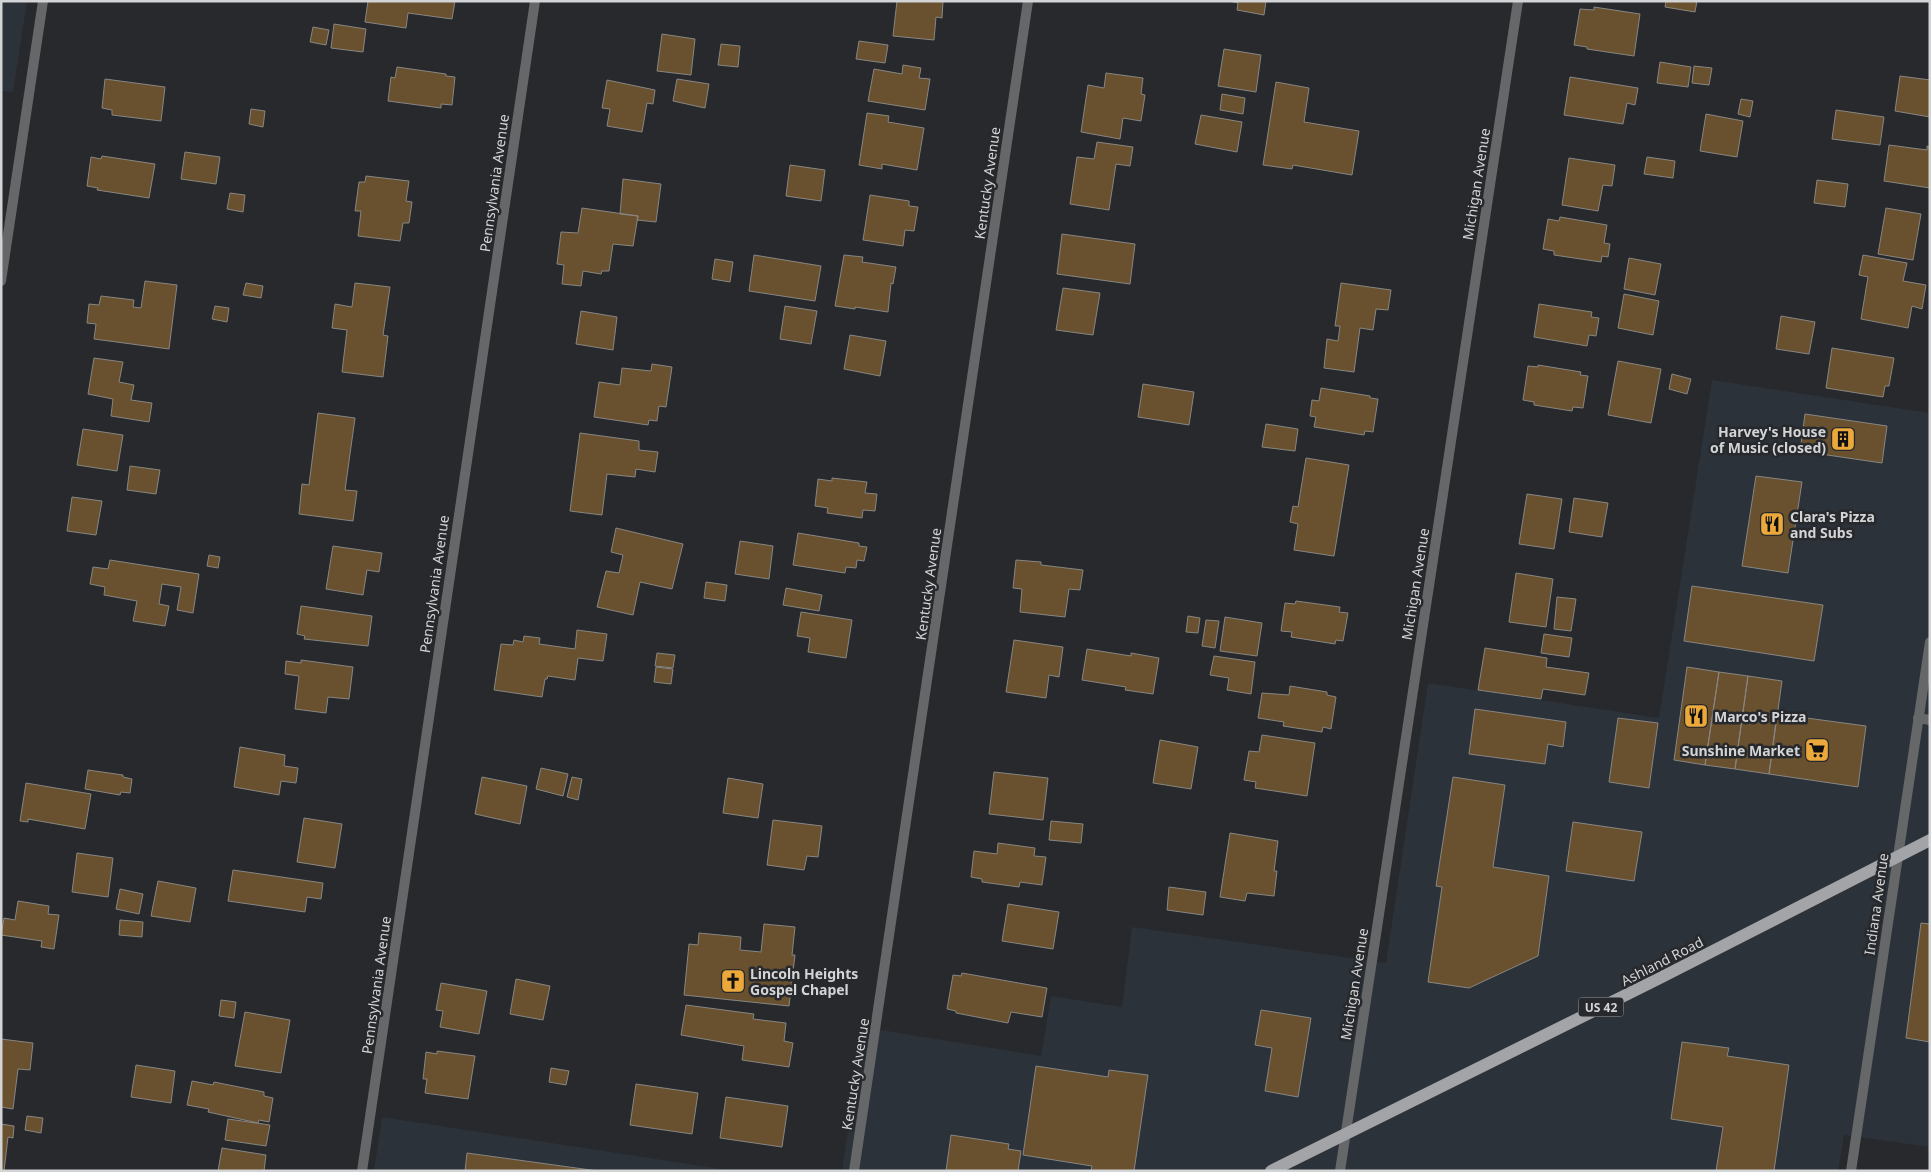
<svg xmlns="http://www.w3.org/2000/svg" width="1931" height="1172" viewBox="0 0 1931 1172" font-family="'Noto Sans',sans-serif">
	<rect width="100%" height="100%" fill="#27292c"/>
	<path fill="#2c323a" d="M1,1H27L13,92L1,91Z
		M1712,380L1930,413V1147L1844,1135L1838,1171H842L863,1027L1041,1056L1051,996L1122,1007L1132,927L1386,963L1428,683L1659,718Z
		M382,1117L734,1171H374Z"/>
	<path fill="#69512f" stroke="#888682" d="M368,1H455L452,19L408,13L406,28L365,22Z
		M897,1H943L942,18L936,17L934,40L893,36Z
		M1229,1H1266L1264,15L1237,10L1238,3Z
		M1666,1H1697L1695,12L1665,7Z
		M1594,7L1640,14L1634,56L1587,49V47L1574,45L1580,9L1594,10Z
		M334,24L366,29L363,52L331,48Z
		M313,27L329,30L326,45L310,42Z
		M662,34L695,39L691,75L657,71Z
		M859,41L888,45L885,63L856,59Z
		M721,44L740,46L738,67L718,65Z
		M1224,49L1261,55L1256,92L1218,86Z
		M1660,62L1691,67L1688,87L1657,83Z
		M903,65L921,68L919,78L930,79L925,110L868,101L874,69L902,74Z
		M1694,66L1712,68L1709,85L1692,83Z
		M397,67L446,74V76L455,77L452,105L441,104V108L388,101L391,77L395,78Z
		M1106,73L1143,78L1141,94L1145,95L1141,121L1123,118L1120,139L1081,132L1088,85L1104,88Z
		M1900,76L1930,80V117L1895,111Z
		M1570,77L1638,88L1635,105L1627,103L1623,124L1564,115Z
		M105,79L165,87L161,121L112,115V110L102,108Z
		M677,79L709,84L705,108L673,101Z
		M607,80L655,90L653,104L647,103L642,132L607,126L610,109L602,108Z
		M1276,82L1309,88L1304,122L1359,131L1352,175L1293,165L1292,169L1263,165Z
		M1222,94L1245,98L1243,114L1220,110Z
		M1741,99L1753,101L1750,117L1738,114Z
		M251,109L265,111L263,127L249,124Z
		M1836,110L1884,117L1880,145L1832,139Z
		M867,113L889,116L888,122L924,128L917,170L882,164V169L859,165Z
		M1706,114L1743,121L1737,157L1700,151Z
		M1201,115L1242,122L1237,152L1195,144Z
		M1097,142L1133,147L1130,166L1116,164L1109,210L1070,204L1077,157L1094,159Z
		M1889,145L1927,150V146L1930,147V188L1884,181Z
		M185,152L220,157L216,184L181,179Z
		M102,156L155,164L149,198L97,190L98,188L87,186L91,157L101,159Z
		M1647,157L1675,161L1673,178L1644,174Z
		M1569,158L1615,165L1612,186L1603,185L1598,211L1562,205Z
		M790,165L825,170L821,201L786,196Z
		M366,176L409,181L406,201L412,202L409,223H403L400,241L358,236L361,211H355L359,182H365Z
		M623,179L661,184L656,222L637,220L638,216L620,214Z
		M1817,180L1848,184L1845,207L1814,203Z
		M230,193L245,195L243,212L227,209Z
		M870,195L909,201V206L918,207L914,231L905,230L903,246L863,240Z
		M582,208L638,216L633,246L613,244L609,271H602L601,274L583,271L581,286L562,284L564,265L557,264L561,232L578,233Z
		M1886,208L1921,214L1913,260L1878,254Z
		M1560,217L1607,225L1604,243L1610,244L1608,257L1602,256L1601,262L1554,255V251L1543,249L1548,219L1559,221Z
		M1062,234L1135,244L1130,284L1057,274Z
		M754,255L821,266L815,301L749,291Z
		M844,255L863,257L862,262L896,267L893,284L891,283L888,312L855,307V309L835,306Z
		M1863,255L1907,263L1903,281L1926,285L1922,309L1912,306L1908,328L1861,319L1868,277L1859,275Z
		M1629,258L1661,264L1655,295L1624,289Z
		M715,259L733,262L730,282L712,279Z
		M145,281L177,285L169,349L94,339L96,324L87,323L89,304L99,305L101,296L134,300L133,307L141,308Z
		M246,283L263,286L261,298L243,295Z
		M355,283L390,287L383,335L388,336L383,377L342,372L347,330L332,328L335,304L352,307Z
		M1341,283L1391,290L1388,310L1376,309L1373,330L1360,328L1354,372L1324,368L1327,339L1338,341L1340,326H1335Z
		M1063,288L1100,293L1093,335L1056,330Z
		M1624,294L1659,301L1653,335L1618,328Z
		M1539,304L1592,312L1591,317L1599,318L1596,336L1589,335L1587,346L1534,337Z
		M215,306L229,308L227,322L212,319Z
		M785,306L817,311L811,344L780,339Z
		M581,311L617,317L613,350L576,344Z
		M1781,316L1815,322L1809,354L1776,349Z
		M850,335L886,341L880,376L844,369Z
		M1832,348L1894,358L1889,386H1885L1883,397L1826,388Z
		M94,358L123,362L119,382L134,385L131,400L152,403L149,422L111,416L113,399L88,394Z
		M1618,361L1661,369L1651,423L1608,415Z
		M652,364L672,367L666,407L659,406L657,421L649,420L648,425L594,417L599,382L620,385L622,368L651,371Z
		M1538,365L1581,372L1580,375L1588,376L1583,408L1573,407L1572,411L1534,405V402L1523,400L1528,366L1538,367Z
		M1672,374L1691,379L1687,394L1669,389Z
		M1143,384L1194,392L1189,425L1138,417Z
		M1321,388L1370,396V398L1378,399L1373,432L1365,431L1364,435L1314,427L1316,417L1310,416L1312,400L1319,401Z
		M318,413L355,418L345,490L357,491L353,521L299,514L302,484L309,485Z
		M1805,414L1887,426L1882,463L1800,451Z
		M1266,424L1298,429L1295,451L1262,447Z
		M83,429L123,435L117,471L77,465Z
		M580,433L639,441V450L658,452L655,472L636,469L635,477L607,474L602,515L570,511Z
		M1306,458L1349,465L1334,556L1294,550L1298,524L1290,522L1293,506L1298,507Z
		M130,466L160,470L156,494L127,490Z
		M1756,476L1802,482L1788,573L1742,566Z
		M832,478L867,482L865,493L877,494L875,511L863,510L862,518L827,513L828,508L815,506L818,479L832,481Z
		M1527,494L1562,499L1554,549L1519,544Z
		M72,497L102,501L96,535L67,531Z
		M1574,498L1608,503L1602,537L1569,532Z
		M616,528L683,544L672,589L640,582L633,615L597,607L606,571L619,573L623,555L611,552Z
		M798,533L859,543V546L867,547L864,561L857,560L856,568L846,567L845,573L793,565Z
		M740,541L773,546L769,579L735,574Z
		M333,546L382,553L379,572L367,570L363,595L326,589Z
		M209,555L220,557L218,568L207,566Z
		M110,560L199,574L193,613L177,610L181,587L162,584L159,604L169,606L165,626L133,621L137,601L104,595L105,587L90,584L93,567L108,569Z
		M1016,560L1041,562V565L1083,570L1080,590L1069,589L1065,617L1020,612L1022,589L1013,588Z
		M1516,573L1553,579L1546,627L1509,622Z
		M706,582L727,585L725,601L704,598Z
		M1692,586L1823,605L1814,661L1684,641Z
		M786,588L822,595L819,611L783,605Z
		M1557,597L1576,599L1571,631L1554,629Z
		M1296,601L1340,607L1339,612L1348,613L1343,641L1336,640L1335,644L1291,637L1292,632L1281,631L1285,603L1295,604Z
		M301,606L372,616L368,646L304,639L305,636L297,634Z
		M801,612L852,620L846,658L808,652L810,638L797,636Z
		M1188,616L1200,618L1198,633L1186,632Z
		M1225,617L1262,623L1257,656L1220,651Z
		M1206,620L1219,621L1215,648L1202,646Z
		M577,630L607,634L603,661L578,658L575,680L548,676L547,679H545L542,697L494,690L501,644L513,645L514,640L523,642L524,636L540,638L539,644L575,649Z
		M1544,634L1572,638L1569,657L1541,653Z
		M1014,640L1063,647L1059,677L1049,675L1046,698L1006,692Z
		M1485,648L1547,658L1546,667L1589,673L1585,695L1543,689L1541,699L1478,690Z
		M1087,649L1131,656V653L1159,658L1153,694L1125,690L1126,687L1082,680Z
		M657,653L675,655L673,668L655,666Z
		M1214,656L1255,662L1251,694L1227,690L1229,678L1210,675Z
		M301,660L353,667L349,699L328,697L326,713L295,709L299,676L285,674L286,661L301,663Z
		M656,667L673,669L671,684L654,682Z
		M1687,667L1719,672L1705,765L1674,760Z
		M1719,672L1748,676L1735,769L1705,765Z
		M1748,676L1782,681L1769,774L1735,769Z
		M1290,686L1327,692V695L1336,697L1331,729L1323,727L1322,732L1283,726L1284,722L1258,718L1262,693L1289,695Z
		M1475,709L1566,722L1563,747L1548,744L1545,764L1469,754Z
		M1777,714L1866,726L1858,787L1769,774Z
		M1618,718L1658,723L1649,788L1609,782Z
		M1262,735L1315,743L1307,796L1255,788L1256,782L1244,780L1249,751L1259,752Z
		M1160,740L1198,747L1191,789L1153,783Z
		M240,747L285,755L284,766L298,768L296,783L281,781L279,795L234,787Z
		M541,768L568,774L563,796L536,789Z
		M88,770L123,775V777L132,779L130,793L121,792L120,795L85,789Z
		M994,772L1048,778L1043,820L989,814Z
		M482,777L527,786L520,824L475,814Z
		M572,777L582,779L578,800L567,797Z
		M1453,777L1505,785L1493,867L1549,876L1538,956L1469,988L1428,982L1442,887L1436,886Z
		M728,778L763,784L758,818L723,813Z
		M26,783L91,794L85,829L28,819V822L20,821Z
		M304,818L342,824L335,868L297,862Z
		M773,820L822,826L818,857L807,856L804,870L767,865Z
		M1051,821L1083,824L1081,843L1049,840Z
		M1573,822L1642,832L1634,881L1566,871Z
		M1230,833L1278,841L1274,871H1277L1274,896L1247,893L1245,901L1220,897Z
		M998,843L1035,848L1034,856L1046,857L1042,885L1020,882L1019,887L982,882V879L971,877L974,851L997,854Z
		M77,853L113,858L108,897L72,892Z
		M233,870L323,883L321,899L307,897L305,912L228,901Z
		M158,881L196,888L190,922L151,916Z
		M1169,887L1206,892L1203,915L1167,910Z
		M120,889L143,894L139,914L116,909Z
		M18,901L49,906L48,914L59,915L54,949L41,947L42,941L1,935L4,918L15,920Z
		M1008,904L1059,912L1053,949L1002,941Z
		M120,920L143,922L142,937L119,935Z
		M1921,923L1930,924V1042L1906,1038Z
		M764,924L795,927L792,955H795L789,1006L684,995L689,944L698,945L699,933L741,937L740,950L761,952Z
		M962,973L1047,988L1042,1017L1011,1012L1008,1023L956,1013V1011L947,1009L953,975L961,976Z
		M516,979L550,986L543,1020L510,1014Z
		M441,983L487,991L479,1034L440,1027L443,1011L436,1010Z
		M221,1000L236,1002L234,1018L219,1016Z
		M686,1005L754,1014L753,1019L786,1023L784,1041L793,1043L789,1067L742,1060L744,1046L681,1035Z
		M1261,1010L1311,1018L1298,1097L1265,1091L1272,1048L1255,1045Z
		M245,1012L290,1020L281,1073L235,1066Z
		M1,1039L33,1043L30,1070L18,1069L13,1109L1,1107Z
		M1682,1042L1729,1048L1727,1056L1789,1065L1774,1171H1716L1723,1127L1671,1119Z
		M437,1051L475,1056L468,1099L425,1093L427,1079H423L426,1052L437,1054Z
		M136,1065L175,1071L171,1103L131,1097Z
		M1036,1066L1108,1077L1109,1070L1148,1075L1134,1171H1091L1092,1166L1023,1155Z
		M551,1068L569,1071L566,1085L549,1082Z
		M192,1081L213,1085L214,1082L264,1092V1096L273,1098L269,1122L259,1120L258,1123L208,1112L209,1109L187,1105Z
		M636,1084L698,1093L692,1134L630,1125Z
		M726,1097L788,1106L782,1147L720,1138Z
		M27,1116L43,1118L41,1133L25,1130Z
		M228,1119L270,1125L266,1146L225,1140Z
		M1,1124L14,1126L13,1138L8,1137L4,1171H1Z
		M951,1135L1009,1144L1008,1149L1021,1151L1018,1171H946Z
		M222,1148L266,1155L264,1171H218Z
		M467,1153L598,1171H465Z"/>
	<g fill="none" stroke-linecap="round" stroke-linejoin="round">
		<path stroke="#656768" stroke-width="10" d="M1918,718L1930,720"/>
		<path stroke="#656768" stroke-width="10" d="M1,281L43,1
			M362,1171L535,1
			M854,1171L1028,1
			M1340,1171L1518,1
			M1851,1171L1930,642"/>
		<path stroke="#a2a4a7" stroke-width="12" d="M1271,1171L1658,979L1930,840"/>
	</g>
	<defs>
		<symbol id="building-square" viewBox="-11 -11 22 22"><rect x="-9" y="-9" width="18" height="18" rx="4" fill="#eca93b" stroke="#27292c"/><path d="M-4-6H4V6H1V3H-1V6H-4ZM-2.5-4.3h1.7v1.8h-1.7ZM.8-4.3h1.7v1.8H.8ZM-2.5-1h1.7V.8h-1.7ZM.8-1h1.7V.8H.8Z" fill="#111"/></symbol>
		<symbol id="restaurant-square" viewBox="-11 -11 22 22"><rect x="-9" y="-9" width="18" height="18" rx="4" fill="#eca93b" stroke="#27292c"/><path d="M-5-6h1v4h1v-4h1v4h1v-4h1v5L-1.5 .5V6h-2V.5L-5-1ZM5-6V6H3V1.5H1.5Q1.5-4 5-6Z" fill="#111"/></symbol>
		<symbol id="supermarket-square" viewBox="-11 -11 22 22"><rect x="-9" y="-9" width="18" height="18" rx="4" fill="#eca93b" stroke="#27292c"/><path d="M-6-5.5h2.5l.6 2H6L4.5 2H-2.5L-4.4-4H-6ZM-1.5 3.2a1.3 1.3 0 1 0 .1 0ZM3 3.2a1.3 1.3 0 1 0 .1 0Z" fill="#111"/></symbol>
		<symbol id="church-square" viewBox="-11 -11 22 22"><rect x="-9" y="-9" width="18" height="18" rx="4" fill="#eca93b" stroke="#27292c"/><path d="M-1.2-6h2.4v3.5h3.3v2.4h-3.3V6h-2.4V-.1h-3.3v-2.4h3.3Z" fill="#111"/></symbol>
	</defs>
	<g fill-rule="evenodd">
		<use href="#building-square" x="1829" y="425" width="28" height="28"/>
		<use href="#restaurant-square" x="1758" y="510" width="28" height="28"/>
		<use href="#restaurant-square" x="1682" y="702" width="28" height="28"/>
		<use href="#supermarket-square" x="1803" y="736" width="28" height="28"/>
		<use href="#church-square" x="719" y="967" width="28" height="28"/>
	</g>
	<g text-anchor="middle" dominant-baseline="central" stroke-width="5" stroke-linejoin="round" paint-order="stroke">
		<rect fill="#27292c" stroke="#9fa1a3" stroke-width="1" x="1578.5" y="997.5" width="45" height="19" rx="4"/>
		<g font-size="12" font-weight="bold" fill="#d2d4d6">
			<text x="1601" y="1007">US 42</text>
		</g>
		<g font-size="14" fill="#d2d4d6" stroke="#27292c">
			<text transform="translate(494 183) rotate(-82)">Pennsylvania Avenue</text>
			<text transform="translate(987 183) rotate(-82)">Kentucky Avenue</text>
			<text transform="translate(1476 184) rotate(-81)">Michigan Avenue</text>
			<text transform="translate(434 584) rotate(-82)">Pennsylvania Avenue</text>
			<text transform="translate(928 584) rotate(-82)">Kentucky Avenue</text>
			<text transform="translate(1415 584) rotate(-81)">Michigan Avenue</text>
			<text transform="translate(1876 904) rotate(-82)">Indiana Avenue</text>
			<text transform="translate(1662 961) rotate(-27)">Ashland Road</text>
			<text transform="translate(1354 984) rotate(-81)">Michigan Avenue</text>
			<text transform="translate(376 985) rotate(-82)">Pennsylvania Avenue</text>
			<text transform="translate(855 1074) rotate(-81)">Kentucky Avenue</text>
		</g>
		<g font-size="14" font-weight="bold" fill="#d2d4d6" stroke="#27292c" text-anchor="start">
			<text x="1826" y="431" text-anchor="end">Harvey's House<tspan x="1826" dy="16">of Music (closed)</tspan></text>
			<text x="1790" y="516">Clara's Pizza<tspan x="1790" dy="16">and Subs</tspan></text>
			<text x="1714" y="716">Marco's Pizza</text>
			<text x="1800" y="750" text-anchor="end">Sunshine Market</text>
			<text x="750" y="973">Lincoln Heights<tspan x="750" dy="16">Gospel Chapel</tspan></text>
		</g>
	</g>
	<rect width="1931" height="1172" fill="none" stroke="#d2d4d6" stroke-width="5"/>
</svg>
